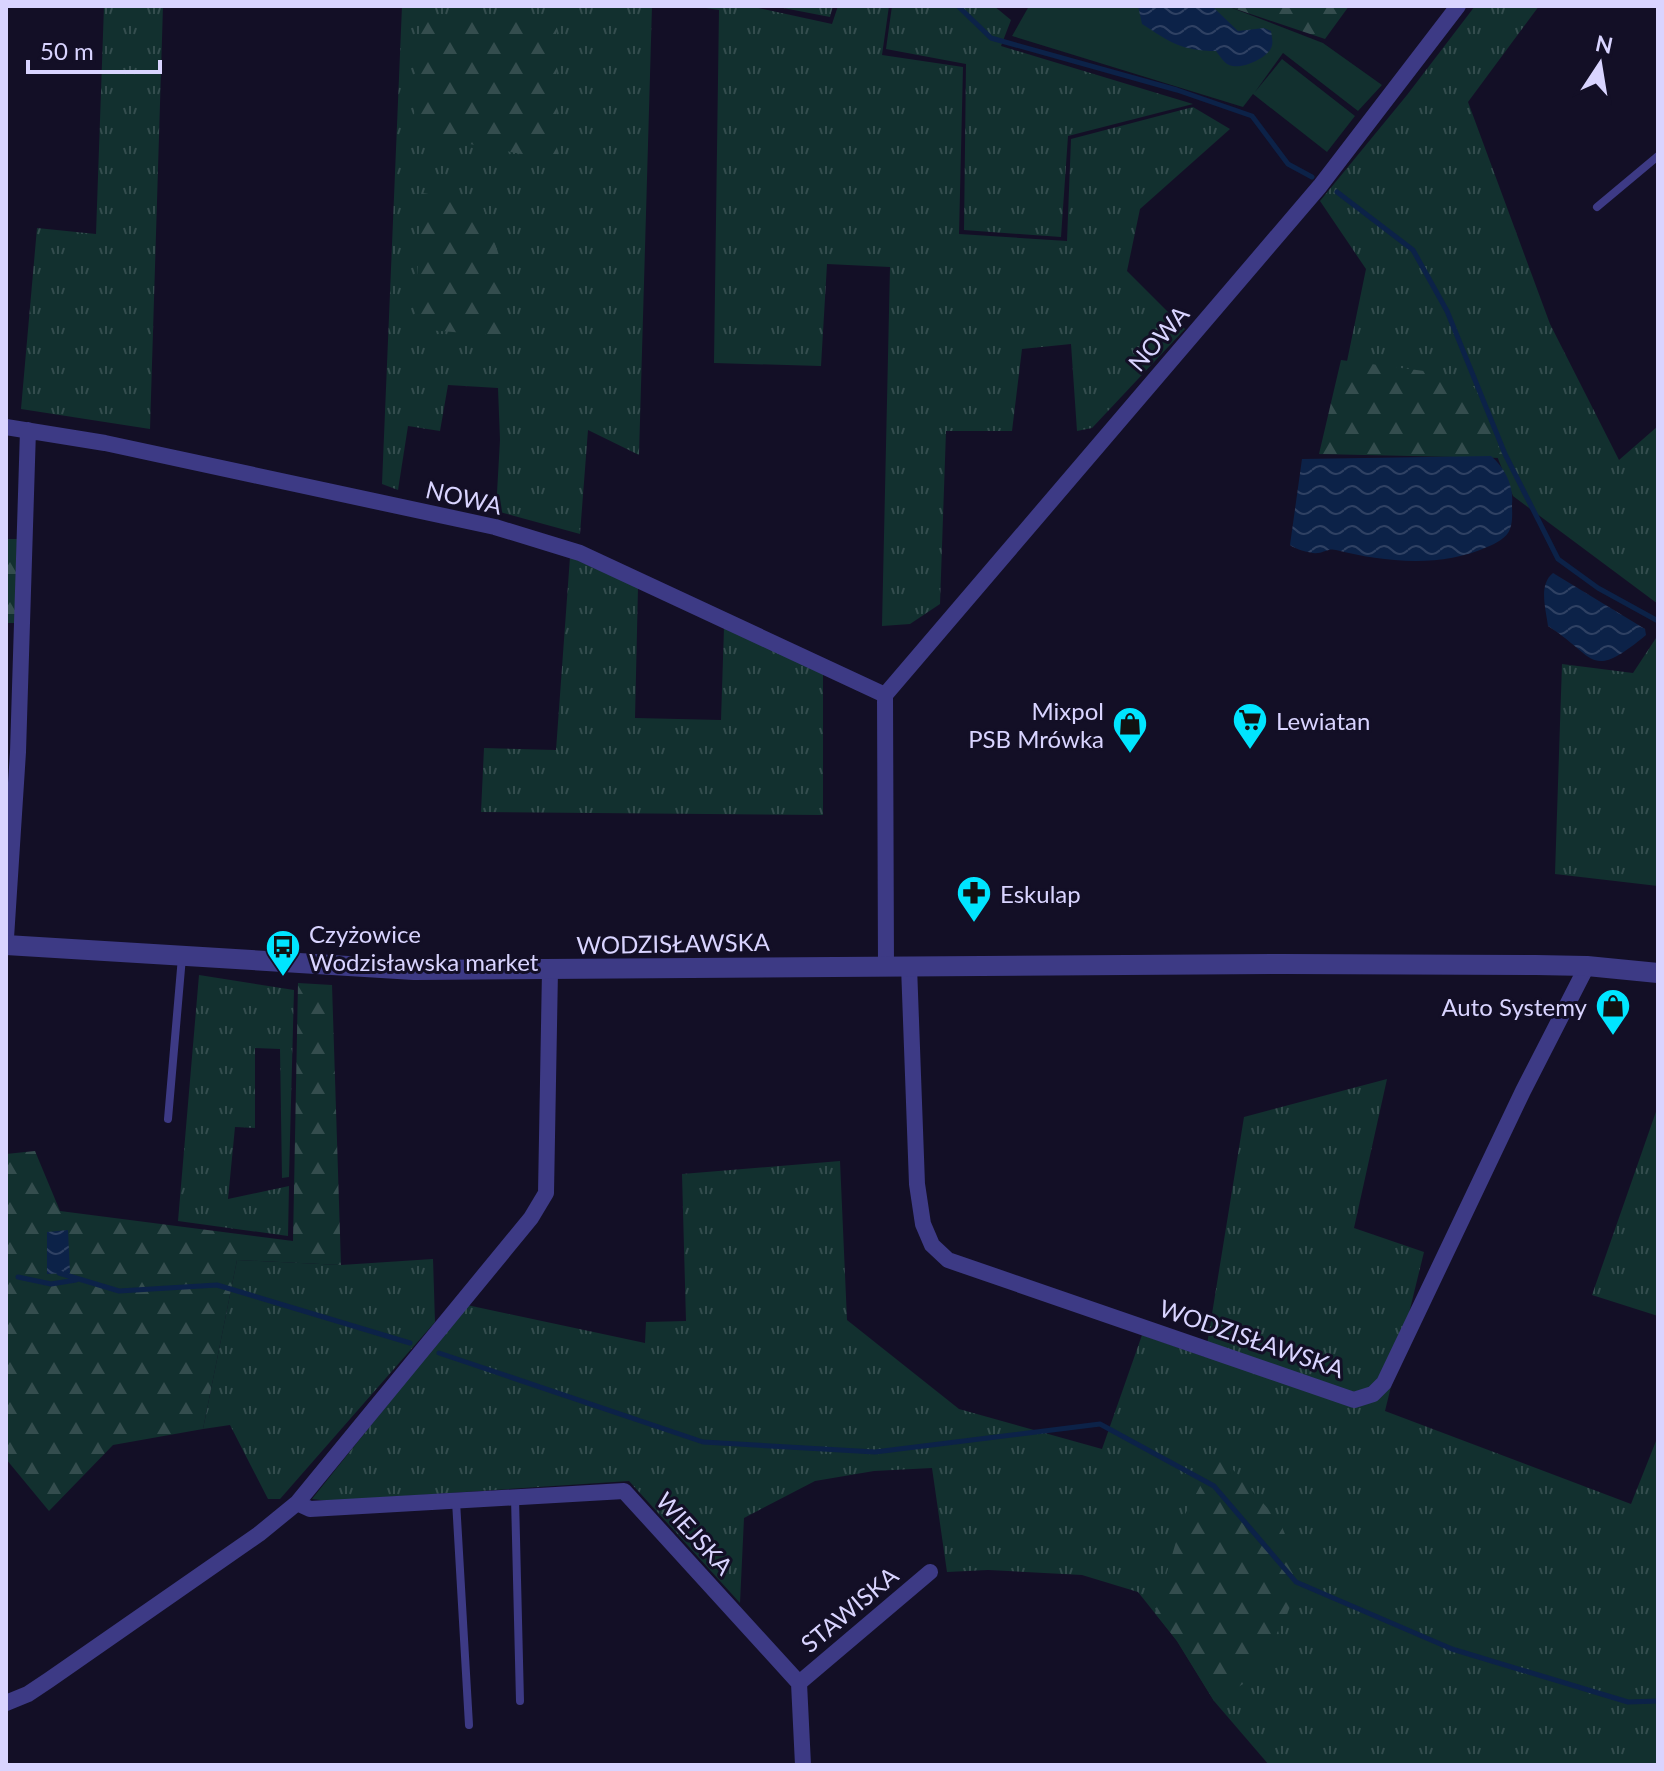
<svg xmlns="http://www.w3.org/2000/svg" width="1664" height="1771" viewBox="0 0 1664 1771" font-family="Lato,sans-serif">
	<defs>
		<pattern id="grass-tufts" width="24" height="20" patternUnits="userSpaceOnUse" patternTransform="scale(2)"><rect width="24" height="20" fill="#12302f"/><path d="M3 7l-1-3M5 7V3M7 7l1-3M15 17l-1-3M17 17v-4M19 17l1-3" fill="none" stroke="#344d4e"/></pattern>
		<pattern id="forest-firs" width="22" height="20" patternUnits="userSpaceOnUse" patternTransform="scale(2)"><rect width="22" height="20" fill="#12302f"/><path d="M5 1l3.5 6h-7zM16 11l3.5 6h-7z" fill="#344d4e"/></pattern>
		<pattern id="water-waves" width="16" height="10" patternUnits="userSpaceOnUse" patternTransform="scale(2)"><rect width="16" height="10" fill="#0c2248"/><path d="M0 5q4-4 8 0t8 0" fill="none" stroke="#2f4163"/></pattern>
	</defs>
	<rect width="100%" height="100%" fill="#130f26"/>
	<path fill="url(#grass-tufts)" d="M104,6H163L150,429L21,409L37,228L96,234Z
		M402,6H652L639,455L588,430L580,534L496,511L500,440L498,388L448,385L440,431L408,426L398,490L382,484Z
		M693,6H749L832,24L838,6H889L882,55L963,67L959,234L1067,241L1071,139L1193,107L1230,129L1140,209L1127,271L1185,329L1092,428L1077,431L1071,344L1022,349L1012,431H946L940,604L910,624L882,626L890,267L827,264L821,366L714,363L719,10Z
		M773,6H833L830,17Z
		M892,6H994L1011,20L1001,46L1193,104L1068,136L1061,237L964,230L966,64L886,49Z
		M1475,6H1539L1468,102L1550,324L1619,460L1658,426V604L1513,496L1470,389L1345,371L1366,269L1320,201L1407,95Z
		M570,557L638,587L635,718L721,720L724,628L823,673V815L481,812L484,748L556,750Z
		M1658,635V886L1555,874L1562,664L1633,673Z
		M199,975L294,990L289,1177L282,1178L280,1049L255,1048V1128L235,1127L228,1199L289,1186L288,1236L178,1221Z
		M1387,1079L1354,1228L1424,1252L1385,1411L1631,1504L1658,1436V1765H1269L1214,1701L1177,1641L1138,1592L1082,1575L988,1570L947,1572L932,1468L874,1471L815,1481L744,1518L740,1603L629,1481L329,1501L312,1499L467,1305L645,1343L646,1322L686,1321L682,1174L840,1161L847,1320L959,1409L1102,1449L1142,1335L1205,1357L1244,1117Z
		M1658,1106V1316L1592,1295Z
		M433,1259L435,1322L280,1499H268L230,1425L203,1429L237,1260L341,1265Z"/>
	<path fill="url(#forest-firs)" d="M1227,6H1349L1325,39Z
		M556,14L557,161L413,133L420,17Z
		M422,193L481,202L506,276L505,336L414,329Z
		M1341,360L1424,371L1474,387L1503,458L1319,454Z
		M6,539H17L15,623H6Z
		M298,983L332,985L341,1265L237,1260L203,1429L113,1445L49,1511L6,1459V1154L35,1151L60,1211L293,1241Z
		M1218,1453L1280,1522L1302,1576L1286,1617L1250,1680L1214,1701L1177,1641L1155,1613L1183,1518Z"/>
	<path fill="#12302f" d="M1029,6H1227L1323,43L1382,85L1358,111L1283,53L1255,92L1282,59L1355,116L1327,152L1253,94L1243,107L1012,36Z"/>
	<path fill="url(#water-waves)" d="M1138,6H1212L1238,31L1264,28L1271,31C1272,38 1274,44 1270,50C1263,60 1240,70 1229,65C1223,62 1220,56 1216,51C1181,51 1170,42 1142,24Z
		M1491,456C1505,468 1514,486 1512,504C1512,511 1513,522 1510,529C1507,538 1495,544 1487,547C1441,568 1383,562 1336,550C1329,548 1325,552 1318,553C1311,554 1295,549 1290,545L1302,459Z
		M1553,573L1645,629L1646,635C1589,682 1597,657 1548,626C1546,609 1538,585 1553,573Z
		M68,1230L70,1273L47,1274V1232Z"/>
	<g fill="none" stroke-linecap="round" stroke-linejoin="round">
		<path stroke="#0c2248" stroke-width="5" d="M958,6L991,38L1177,90L1252,116L1288,164L1312,177
			M1337,192L1413,250L1447,311L1505,454L1558,559L1598,588L1658,621
			M59,1273L119,1291L217,1285L410,1343
			M18,1277L51,1284L76,1280
			M439,1353L703,1442L875,1452L1100,1424L1214,1486L1296,1582L1452,1649L1628,1702L1658,1701"/>
		<path stroke="#3d3a85" stroke-width="8" d="M1597,207L1658,156
			M168,1119L182,957
			M515,1498L520,1701
			M456,1501L469,1725"/>
		<path stroke="#3d3a85" stroke-width="16" d="M6,427L105,443L495,527L580,553L885,695L886,966
			M885,695L1320,186L1458,6
			M6,938L18,752L28,430
			M909,966L917,1184L923,1224L932,1245L948,1260L1354,1400L1373,1394L1384,1383L1523,1091L1587,966
			M297,1503L310,1509L624,1491L799,1683L803,1765
			M799,1683L930,1572
			M6,1703L28,1694L49,1680L259,1534L297,1503L531,1218L546,1193L550,970"/>
		<path stroke="#3d3a85" stroke-width="20" d="M6,945L414,970L1285,964L1536,965L1587,966L1658,973"/>
	</g>
	<defs>
		<symbol id="supermarket-pin" viewBox="-11 -11 22 30"><path d="M0 17L-7.5 6A9.5 9.5 0 1 1 7.5 6Z" fill="#00e5ff" stroke="#130f26"/><path d="M-6-5.5h2.5l.6 2H6L4.5 2H-2.5L-4.4-4H-6ZM-1.5 3.2a1.3 1.3 0 1 0 .1 0ZM3 3.2a1.3 1.3 0 1 0 .1 0Z" fill="#111"/></symbol>
		<symbol id="shop-pin" viewBox="-11 -11 22 30"><path d="M0 17L-7.5 6A9.5 9.5 0 1 1 7.5 6Z" fill="#00e5ff" stroke="#130f26"/><path d="M-5-2.5h2.3a2.7 3.5 0 0 1 5.4 0H5L5.5 6h-11ZM-1.5-2.5h3a1.5 2.3 0 0 0-3 0Z" fill="#111"/></symbol>
		<symbol id="pharmacy-pin" viewBox="-11 -11 22 30"><path d="M0 17L-7.5 6A9.5 9.5 0 1 1 7.5 6Z" fill="#00e5ff" stroke="#130f26"/><path d="M-2-6h4v4h4v4h-4v4h-4v-4h-4v-4h4Z" fill="#111"/></symbol>
		<symbol id="bus-pin" viewBox="-11 -11 22 30"><path d="M0 17L-7.5 6A9.5 9.5 0 1 1 7.5 6Z" fill="#00e5ff" stroke="#130f26"/><path d="M-5-6H5V4H4V6H2V4H-2V6H-4V4H-5ZM-3.5-4V0h7V-4ZM-3.5 1.2v1.5H-2V1.2ZM2 1.2v1.5H3.5V1.2Z" fill="#111"/></symbol>
	</defs>
	<g fill-rule="evenodd">
		<use href="#supermarket-pin" x="1230" y="700" width="40" height="54"/>
		<use href="#shop-pin" x="1110" y="704" width="40" height="54"/>
		<use href="#pharmacy-pin" x="954" y="873" width="40" height="54"/>
		<use href="#bus-pin" x="263" y="927" width="40" height="54"/>
		<use href="#shop-pin" x="1593" y="986" width="40" height="54"/>
	</g>
	<g text-anchor="middle" dominant-baseline="central" stroke-width="6" stroke-linejoin="round" paint-order="stroke">
		<g font-size="24" fill="#d9d4ff" stroke="#130f26">
			<text transform="translate(1158 338) rotate(-49)">NOWA</text>
			<text transform="translate(464 497) rotate(13)">NOWA</text>
			<text transform="translate(673 943) rotate(-1)">WODZISŁAWSKA</text>
			<text transform="translate(1252 1338) rotate(19)">WODZISŁAWSKA</text>
			<text transform="translate(695 1533) rotate(48)">WIEJSKA</text>
			<text transform="translate(849 1609) rotate(-40)">STAWISKA</text>
		</g>
		<g font-size="24" fill="#d9d4ff" stroke="#130f26" text-anchor="start">
			<text x="1104" y="710" text-anchor="end">Mixpol<tspan x="1104" dy="28">PSB Mrówka</tspan></text>
			<text x="1276" y="720">Lewiatan</text>
			<text x="1000" y="893">Eskulap</text>
			<text x="309" y="933">Czyżowice<tspan x="309" dy="28">Wodzisławska market</tspan></text>
			<text x="1587" y="1006" text-anchor="end">Auto Systemy</text>
		</g>
	</g>
	<rect width="1664" height="1771" fill="none" stroke="#d9d4ff" stroke-width="16"/>
	<g transform="translate(1600 64) rotate(12)" stroke="#130f26" stroke-width="6" paint-order="stroke">
	<path d="M0-6L14 30L0 20L-14 30Z" fill="#d9d4ff"/>
	<text y="-12" font-size="22" font-weight="bold" text-anchor="middle" fill="#d9d4ff">N</text>
	</g>
	<path d="M28 60v12h132v-12" fill="none" stroke="#d9d4ff" stroke-width="4"/>
	<text x="40" y="60" font-size="24" fill="#d9d4ff" stroke="#130f26" stroke-width="6" paint-order="stroke">50 m</text>
</svg>
